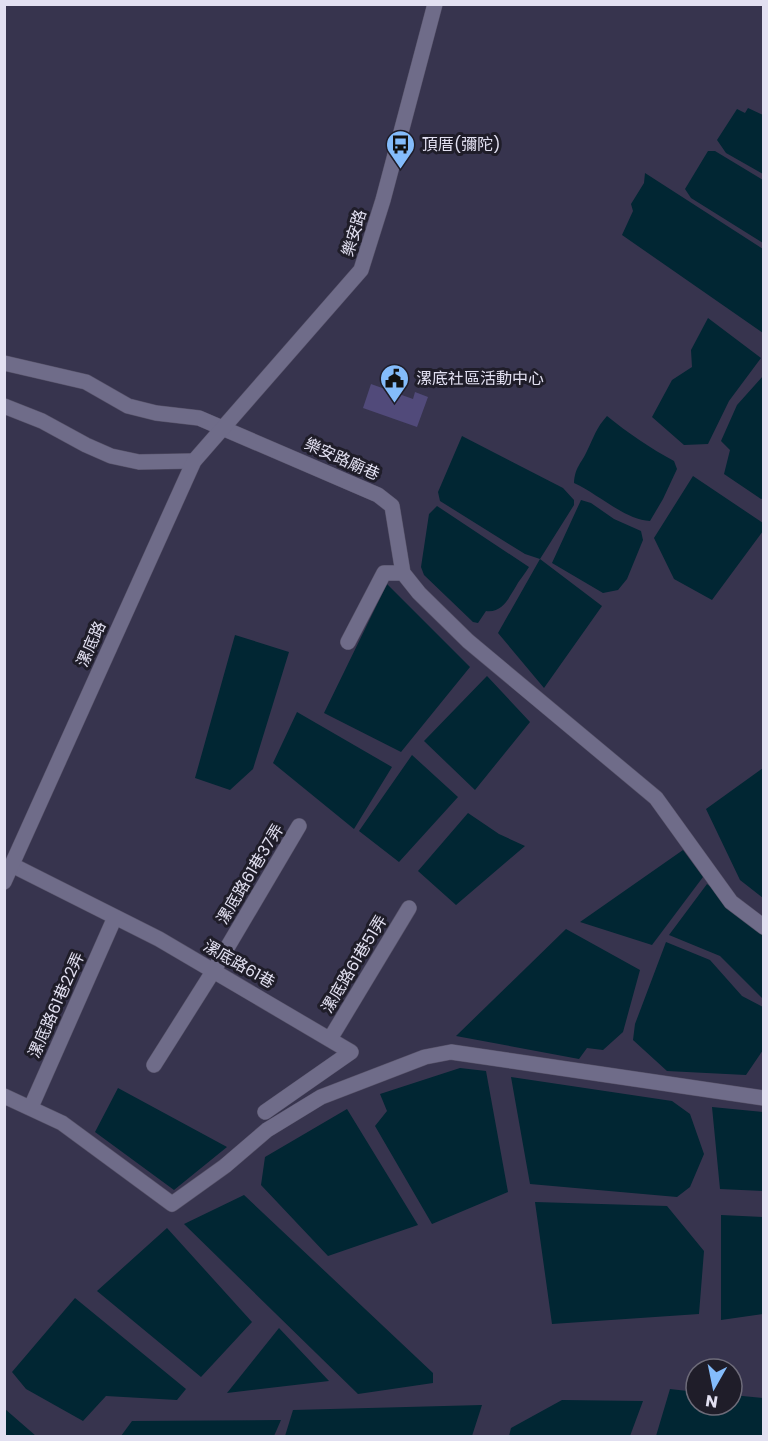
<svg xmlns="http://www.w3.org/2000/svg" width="768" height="1441" viewBox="0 0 768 1441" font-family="Poppins,'Noto Sans TC',sans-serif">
	<rect width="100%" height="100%" fill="#37344e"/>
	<path fill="#012633" d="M748,108L763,115V174L726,153L717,140L737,109L745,113Z
		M708,151H715L763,180V243L691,198L685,189Z
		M645,173L763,249V333L622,235L633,211L631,204L644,183Z
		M708,318L761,358L729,401L708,444L684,445L652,417L672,380L692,367L691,350Z
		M763,376L764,498L761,499L724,474L730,450L721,441L737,405Z
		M607,416C628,433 650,448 674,461L677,469L663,499L650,521C625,520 597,493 574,483C575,467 581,464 587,451C594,437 596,428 607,416Z
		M462,436L563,488L574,500V505L540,559L602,606L544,688L498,633L540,559L525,554L440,501L438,492Z
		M693,476L763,523V531L712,600L674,579L654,538Z
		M581,500L591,503L614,519L641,531L643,540L627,579L618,590L603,593L552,563Z
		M437,506L529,567C525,574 519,580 515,588C508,599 502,613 486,611L478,623L473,622L424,575L421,567L429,514Z
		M387,584L470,667L401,752L324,713Z
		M235,635L289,652L253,769L230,790L195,778Z
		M487,676L530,722L475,790L424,741Z
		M297,712L392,767L354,829L273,763Z
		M412,755L458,797L399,862L359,831Z
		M763,768V898L740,880L706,809Z
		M468,813L499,834L525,846L456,905L418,871Z
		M683,850L703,877L652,945L580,922Z
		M707,884L763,930V999L720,956L669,935Z
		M566,929L640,970L623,1032L603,1050L587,1048L579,1059L456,1036Z
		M666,942L710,960L742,996L763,1007V1050L746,1075L667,1071L633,1040L635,1024Z
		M460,1068L486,1071L508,1192L432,1224L375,1126L387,1111L380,1094Z
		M511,1077L672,1101L690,1114L704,1154L690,1187L677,1197L530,1184Z
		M118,1088L227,1147L174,1190L95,1132Z
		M712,1107L763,1112V1191L720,1189Z
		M347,1109L418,1225L328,1256L261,1185L265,1157Z
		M244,1195L433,1373V1383L358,1394L184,1224Z
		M535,1202L667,1206L704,1251L699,1314L552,1324Z
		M721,1215L763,1217V1314L721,1320Z
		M167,1228L252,1322L201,1377L97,1291Z
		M75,1298L186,1389L177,1400L106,1396L83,1421L26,1389L12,1372Z
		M279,1328L329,1381L227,1393Z
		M670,1389L696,1392V1405H732V1395L763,1398V1436H656Z
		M562,1400L643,1401L630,1436H509L511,1428Z
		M482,1405L472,1436H285L293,1410Z
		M5,1409L36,1436H5Z
		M281,1420L274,1436H121L132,1421Z"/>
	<path fill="#514a7a" d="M371,384L413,399L415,392L428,397L417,427L363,408Z"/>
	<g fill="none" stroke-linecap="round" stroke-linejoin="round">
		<defs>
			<path id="minor" d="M4,363L86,382L128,406L156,413L199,418L378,495L392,506L403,573H384L348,642
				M4,406L42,421L86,445L111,456L139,462L194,461
				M403,573L419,593L468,641L656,798L731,902L764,927
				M12,865L159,939L351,1052L265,1112
				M330,1039L409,908
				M154,1065L214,970L299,826
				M4,1096L62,1123L172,1204L225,1166L267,1130L321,1097L425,1057L451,1052L764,1098
				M31,1107L115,917"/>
			<path id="tertiary" d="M4,882L194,461L361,270L383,200L435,4"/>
		</defs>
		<use href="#minor" stroke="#565268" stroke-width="16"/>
		<use href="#tertiary" stroke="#565268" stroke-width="16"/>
		<use href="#minor" stroke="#6f6c89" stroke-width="15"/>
		<use href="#tertiary" stroke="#6f6c89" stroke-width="15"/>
	</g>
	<defs>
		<symbol id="bus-pin" viewBox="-11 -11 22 30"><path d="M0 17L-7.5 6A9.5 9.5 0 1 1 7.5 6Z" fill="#84bcfb" stroke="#1f1d29"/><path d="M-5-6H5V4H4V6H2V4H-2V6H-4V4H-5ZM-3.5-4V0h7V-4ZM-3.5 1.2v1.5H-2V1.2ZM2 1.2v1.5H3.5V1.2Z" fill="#111"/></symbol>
		<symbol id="civic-pin" viewBox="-11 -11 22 30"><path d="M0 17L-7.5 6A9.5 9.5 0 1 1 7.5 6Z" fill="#84bcfb" stroke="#1f1d29"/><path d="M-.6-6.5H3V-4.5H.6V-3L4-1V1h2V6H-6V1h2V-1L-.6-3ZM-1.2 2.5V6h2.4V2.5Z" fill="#111"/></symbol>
	</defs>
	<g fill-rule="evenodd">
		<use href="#bus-pin" x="384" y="128" width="33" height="45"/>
		<use href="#civic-pin" x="378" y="362" width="33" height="45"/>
	</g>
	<g text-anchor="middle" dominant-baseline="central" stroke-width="6" stroke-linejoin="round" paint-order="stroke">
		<g font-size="16" fill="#e2e0f1" stroke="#1f1d29" text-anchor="start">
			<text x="422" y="144">頂厝(彌陀)</text>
			<text x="416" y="378">漯底社區活動中心</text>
		</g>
		<g font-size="16" fill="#e2e0f1" stroke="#1f1d29">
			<text transform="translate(354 233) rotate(-73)">樂安路</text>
			<text transform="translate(342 459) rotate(24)">樂安路廟巷</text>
			<text transform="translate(91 644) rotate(-66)">漯底路</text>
			<text transform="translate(250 874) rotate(-59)">漯底路61巷37弄</text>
			<text transform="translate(239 964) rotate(30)">漯底路61巷</text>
			<text transform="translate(354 964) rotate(-59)">漯底路61巷51弄</text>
			<text transform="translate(56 1005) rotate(-66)">漯底路61巷22弄</text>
		</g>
	</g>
	<rect width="768" height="1441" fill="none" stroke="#e2e0f1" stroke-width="12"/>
	<g transform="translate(714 1387) rotate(189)"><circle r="28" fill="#1f1d29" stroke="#6d6b79" stroke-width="1.5"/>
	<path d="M0-4.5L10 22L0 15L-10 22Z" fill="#84bcfb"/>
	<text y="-9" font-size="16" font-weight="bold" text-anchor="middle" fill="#e2e0f1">N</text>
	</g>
</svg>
